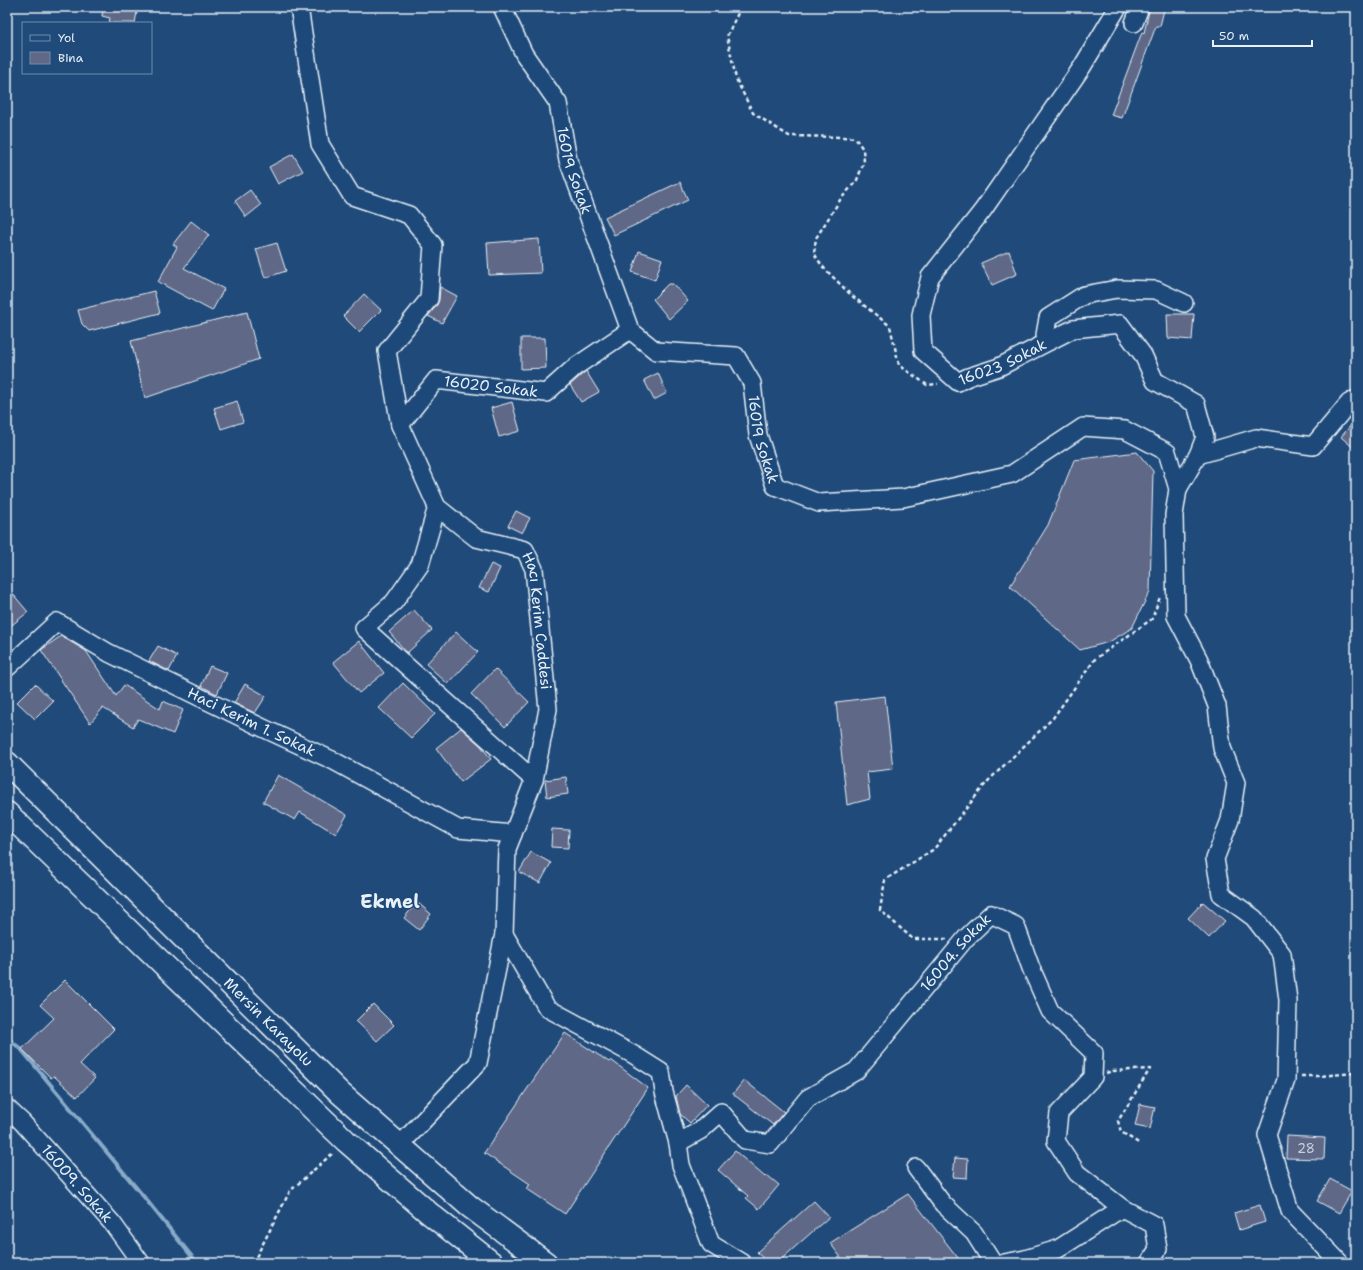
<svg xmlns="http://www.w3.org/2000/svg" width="1363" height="1270" viewBox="0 0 1363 1270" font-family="'Shantell Sans',sans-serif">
	<rect width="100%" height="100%" fill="#1f4a7a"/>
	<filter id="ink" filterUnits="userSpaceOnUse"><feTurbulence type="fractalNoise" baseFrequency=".025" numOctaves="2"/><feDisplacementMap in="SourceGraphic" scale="8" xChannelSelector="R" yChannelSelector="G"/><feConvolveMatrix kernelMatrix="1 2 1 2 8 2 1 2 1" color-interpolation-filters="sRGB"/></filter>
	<g filter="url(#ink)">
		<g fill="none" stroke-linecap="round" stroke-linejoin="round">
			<path stroke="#89abc8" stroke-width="4" d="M7,1038L21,1049L144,1197L197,1263"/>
		</g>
		<path fill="#616887" stroke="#e8f1f8" d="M103,7H138L135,23H109L110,18L102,16Z
			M1150,7L1164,10L1160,26H1156L1122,118L1111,115L1142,32L1144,33Z
			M293,154L303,171L278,184L269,167Z
			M680,182L688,200L614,235L605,217Z
			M250,190L261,205L246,217L235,201Z
			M191,221L209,235L184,268L224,289L212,311L158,282L177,247L173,244Z
			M539,239L541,273L489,275L487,243Z
			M277,243L286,271L265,278L256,249Z
			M639,251L662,259L655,280L632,272Z
			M1009,251L1017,274L992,285L981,263Z
			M668,284H673L688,301L669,319L653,299Z
			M440,287L457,296L442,323L428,316L437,305L439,300Z
			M154,291L160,313L89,331L82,324L78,310Z
			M364,294L381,310L359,332L343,316Z
			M247,312L259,359L145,398L131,341Z
			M1167,314H1194L1192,340L1168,338Z
			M521,338H545L546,368L521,369Z
			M586,371L599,392L581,402L570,385Z
			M658,373L667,393L654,400L644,380Z
			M237,401L243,422L221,429L214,408Z
			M512,402L520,431L499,437L491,408Z
			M1356,419V450L1341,437Z
			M1137,452L1153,471L1150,591L1132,628L1109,642L1080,650L1010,586L1048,525L1074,460Z
			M516,511L530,518L522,533L508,526Z
			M491,564L500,568L489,592L479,588Z
			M7,587L28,612L7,629Z
			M414,610L432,630L407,653L389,632Z
			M456,632L478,652L448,684L426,664Z
			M61,636L86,651L116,696L124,685L160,709L163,701L183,710L173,734L138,719L133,727L103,708L90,723L41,650Z
			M359,641L384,673L359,693L333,662Z
			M158,646L177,656L169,671L149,661Z
			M210,666L227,673L217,694L201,686Z
			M495,669L529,702L505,727L471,694Z
			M403,683L435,714L411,738L379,708Z
			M35,684L53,701L35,719L17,702Z
			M245,684L266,696L255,713L234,703Z
			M885,696L893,769L867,772L870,799L847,805L836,702Z
			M461,728L481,746L491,759L461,782L436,748Z
			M278,775L347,815L336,834L300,812L295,820L263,802Z
			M566,777L568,794L547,797L545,780Z
			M552,829L569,830L568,848L551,847Z
			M531,852L551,863L540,883L519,872Z
			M417,902L431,914L419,930L404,918Z
			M1203,902L1225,921L1209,938L1188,918Z
			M65,980L114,1029L80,1064L95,1078L77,1097L54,1076L51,1078L22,1049L54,1018L40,1005Z
			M373,1004L394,1025L377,1041L356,1021Z
			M565,1033L609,1062L611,1060L648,1088L565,1214L527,1189L530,1184L484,1153Z
			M744,1080L784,1112L773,1125L733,1094Z
			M686,1085L707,1105L690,1123L680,1114L676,1096Z
			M1140,1104L1155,1107L1150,1129L1135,1126Z
			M1287,1136L1325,1138L1324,1159L1286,1158Z
			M735,1151L765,1177L767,1175L779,1185L759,1209L746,1198L748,1196L718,1170Z
			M955,1158L968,1159L967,1178L953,1177Z
			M1330,1179L1352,1191L1339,1213L1317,1201Z
			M908,1194L962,1263H845L830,1243Z
			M814,1201L829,1217L777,1263H767L757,1252Z
			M1260,1205L1265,1222L1239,1230L1234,1213Z"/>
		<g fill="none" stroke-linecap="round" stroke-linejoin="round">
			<defs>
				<g id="minor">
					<path id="s1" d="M299,7L320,144L352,196L409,215L433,245L429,299L387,351L400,425L437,507L476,538L525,550L534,569L548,709L534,780L507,849L504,934L478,1063L400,1145"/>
					<path id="s2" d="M502,7L524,54L558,103L568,160L630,330L656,351L736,356L752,383L758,435L775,486L819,503L903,498L1012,474L1083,427L1125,430L1167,452L1178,489L1174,515L1176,616L1199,660L1217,706L1222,748L1236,783L1230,820L1215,859L1221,894L1254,918L1282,954L1288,1000L1286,1080L1267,1135L1290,1211L1340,1263"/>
					<path id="s3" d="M1118,7L1082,67L983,210L930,277L921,315L923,351L958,382L968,377L999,367L1073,329L1120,324L1143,355L1155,381L1196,404L1205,437L1198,455L1178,489"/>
					<path d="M1134,23L1140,7"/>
					<path d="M1049,341L1045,335L1048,318L1084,295L1117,289L1156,290L1184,303"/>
					<path id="s4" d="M400,425L436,380L546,393L575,367L630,330"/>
					<path d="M1198,455L1256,438L1313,446L1349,403L1356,399"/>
					<path d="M437,507L420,565L394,602L364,628L534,780"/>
					<path id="s5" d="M7,668L57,622L109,653L263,728L334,761L458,829L513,834"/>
					<path d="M504,934L547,1008L634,1055L661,1072L664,1092L678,1143L681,1165L711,1244L742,1263"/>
					<path id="s6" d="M7,1108L22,1122L113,1224L141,1263"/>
					<path id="s7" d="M678,1143L701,1130L721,1112L745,1140L770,1144L808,1098L856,1071L966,938L991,914L1016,926L1031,968L1050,1011L1094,1053L1093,1077L1059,1113L1056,1141L1077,1173L1122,1208L1154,1225L1158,1249L1149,1263"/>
					<path d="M916,1168L943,1204L974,1233L993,1263"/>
					<path d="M1004,1263L1025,1259L1058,1249L1122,1208"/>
				</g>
				<g id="highway">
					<path id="s8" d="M7,763L340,1093L469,1206L546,1263"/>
					<path d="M7,813L346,1141L429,1213L492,1263"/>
				</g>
			</defs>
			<use href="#minor" stroke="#e8f1f8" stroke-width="20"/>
			<use href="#highway" stroke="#e8f1f8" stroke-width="25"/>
			<path stroke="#e8f1f8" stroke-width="2.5" stroke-dasharray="4 3" stroke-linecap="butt" d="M741,7L727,36L736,79L753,113L789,136L843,137L855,138L863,149L864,162L857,180L840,200L816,238L814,253L822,266L851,295L890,326L899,365L927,385L938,384
				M947,939H913L880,910L885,880L934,849L987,782L1053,718L1095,659L1152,619L1160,597
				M1106,1073L1113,1071L1150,1069L1118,1121L1121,1132L1140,1144
				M1301,1076H1319L1356,1073
				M253,1263L290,1191L334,1152"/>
			<use href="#minor" stroke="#1f4a7a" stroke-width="17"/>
			<use href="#highway" stroke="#1f4a7a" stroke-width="22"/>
		</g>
	</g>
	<g text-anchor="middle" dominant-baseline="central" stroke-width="3" stroke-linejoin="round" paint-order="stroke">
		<g font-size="13" fill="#c6cfdc">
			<text x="1306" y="1148">28</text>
		</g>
		<g font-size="15" fill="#e8f1f8" stroke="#1f4a7a">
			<text stroke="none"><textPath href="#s2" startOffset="181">16019 Sokak</textPath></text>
			<text stroke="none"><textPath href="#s3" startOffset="500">16023 Sokak</textPath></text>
			<text stroke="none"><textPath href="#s4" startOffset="113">16020 Sokak</textPath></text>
			<text stroke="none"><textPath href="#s2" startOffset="553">16019 Sokak</textPath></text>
			<text stroke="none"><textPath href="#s1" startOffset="757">Hacı Kerim Caddesi</textPath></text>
			<text stroke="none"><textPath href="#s5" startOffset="287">Haci Kerim 1. Sokak</textPath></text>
			<text stroke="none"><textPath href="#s7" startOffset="385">16004. Sokak</textPath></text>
			<text stroke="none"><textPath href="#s8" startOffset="368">Mersin Karayolu</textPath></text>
			<text stroke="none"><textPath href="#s6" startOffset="103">16009. Sokak</textPath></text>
		</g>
		<g font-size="19" font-weight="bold" fill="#e8f1f8" stroke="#1f4a7a">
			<text x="390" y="901">Ekmel</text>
		</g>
	</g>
	<rect width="1363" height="1270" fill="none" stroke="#1f4a7a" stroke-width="24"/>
	<rect x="12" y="12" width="1339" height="1246" fill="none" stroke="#e8f1f8" stroke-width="1.5" filter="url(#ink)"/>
	<rect x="22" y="22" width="130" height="52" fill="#1f4a7a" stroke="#6f8dac"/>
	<rect x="30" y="35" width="20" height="6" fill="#1f4a7a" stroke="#6f8dac"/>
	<text x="58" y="42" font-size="12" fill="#e8f1f8">Yol</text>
	<rect x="30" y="52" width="20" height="12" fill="#616887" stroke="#6f8dac"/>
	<text x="58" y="62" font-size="12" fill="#e8f1f8">Bina</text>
	<path d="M1213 40v6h99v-6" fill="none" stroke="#e8f1f8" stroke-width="2"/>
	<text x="1219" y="40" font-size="12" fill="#e8f1f8" stroke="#1f4a7a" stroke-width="3" paint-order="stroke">50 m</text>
</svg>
